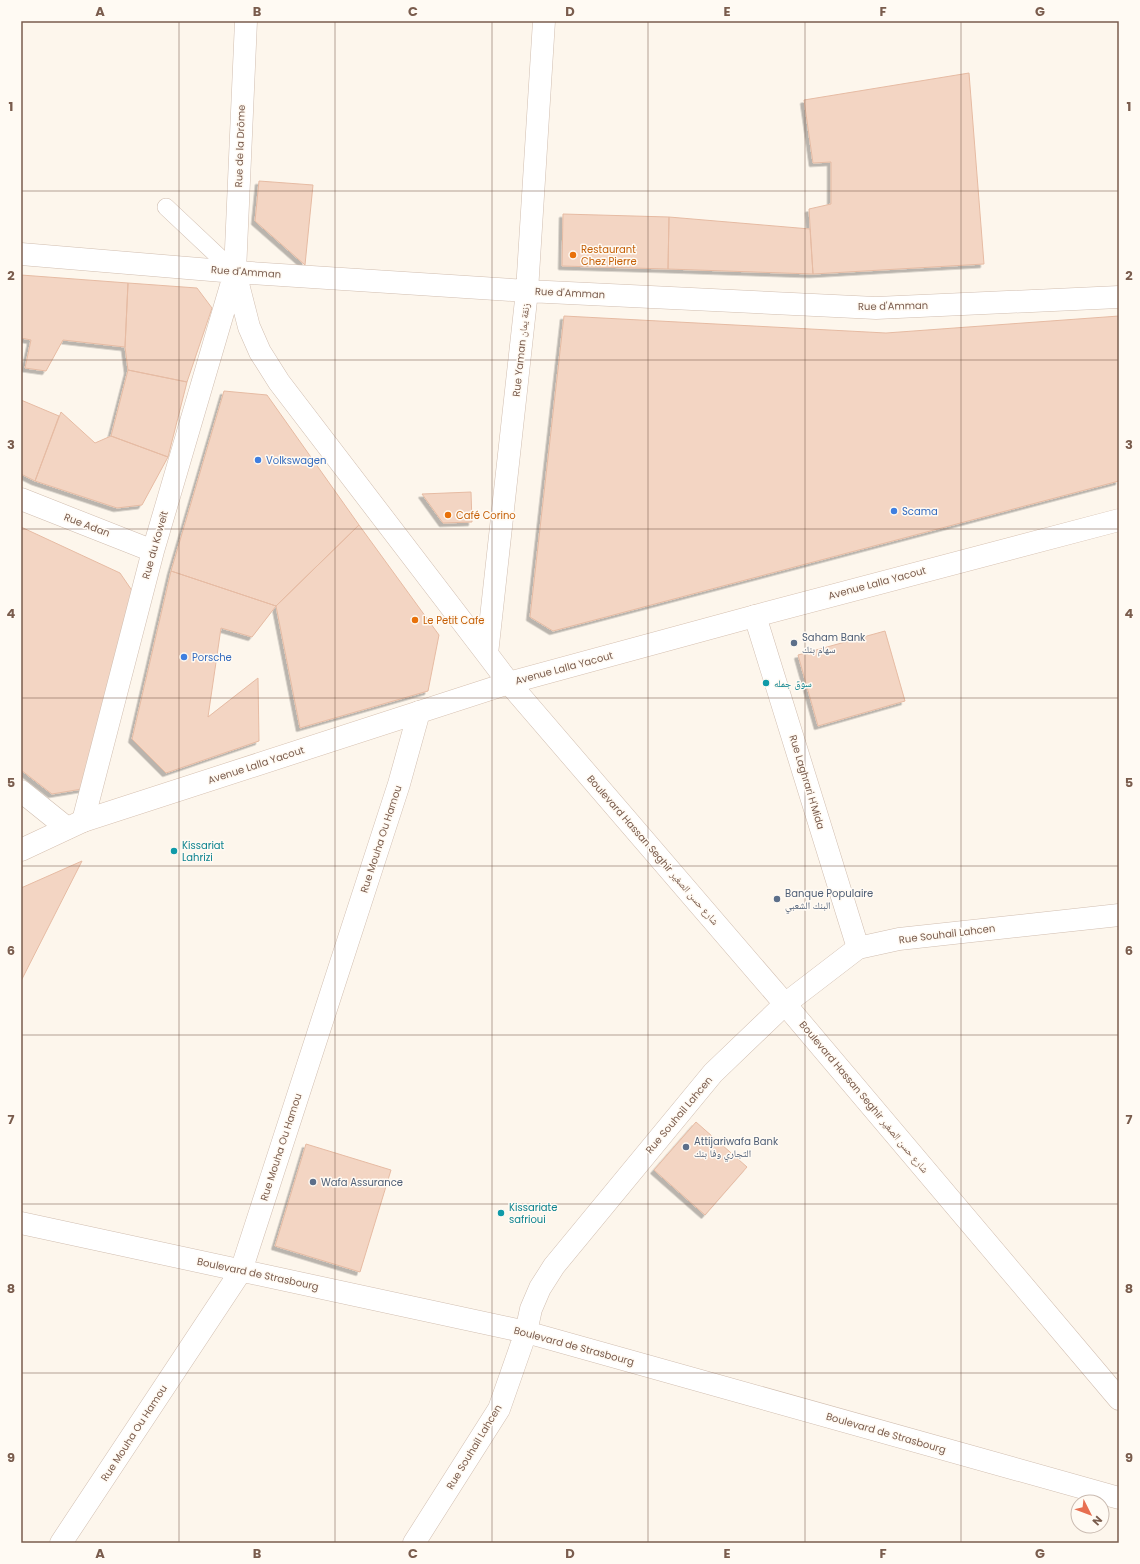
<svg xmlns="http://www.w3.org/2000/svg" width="1140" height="1564" viewBox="0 0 1140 1564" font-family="Poppins,'Noto Naskh Arabic',sans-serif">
	<defs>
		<filter id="shadow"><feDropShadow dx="-3.5" dy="3.5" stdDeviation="0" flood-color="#0004"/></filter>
	</defs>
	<rect width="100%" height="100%" fill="#fdf6ec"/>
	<path fill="#f3d5c3" stroke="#e6bba3" filter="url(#shadow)" d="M969,73L984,264L813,274L809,209L831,204V162L813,163L804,100Z
		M259,181L313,185L305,265L255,221Z
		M563,214L669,217L668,269L562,266Z
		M669,217L810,229L813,274L668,269Z
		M21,275L128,283L125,347L63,340L46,371L25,368L31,340L21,338Z
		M128,283L197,288L212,308L187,382L128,370L125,347Z
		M564,316L886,333L1119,316V481L553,631L530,617Z
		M128,370L187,382L168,457L111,436Z
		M224,391L267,395L359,525L276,606L171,571Z
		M21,400L59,416L35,481L21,474Z
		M61,412L95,443L111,436L168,457L142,505L117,508L35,481Z
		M471,492L472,522L443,523L422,494Z
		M359,525L439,635L428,691L300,728L276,606Z
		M21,527L120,573L133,592L88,788L52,794L21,770Z
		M171,571L276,606L252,637L221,628L208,717L258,678L259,741L166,773L132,739Z
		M885,631L905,701L818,726L798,655Z
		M82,861L21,981V888Z
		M696,1122L747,1167L705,1215L654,1170Z
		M306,1144L391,1170L360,1272L275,1246Z"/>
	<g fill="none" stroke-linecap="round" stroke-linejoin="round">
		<defs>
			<path id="lane" d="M166,207L235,272"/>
			<path id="street" d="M21,254L235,272L527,291L876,308L1119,297
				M235,272L249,327L260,352L279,382L487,654L509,683L785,1004L1119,1399
				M21,499L153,551
				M755,616L858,948
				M487,654L527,291L544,21
				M21,791L67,828
				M83,821L153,551L235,272L246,21
				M21,1223L526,1332L1119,1498
				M61,1543L241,1271L399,784L419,712
				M414,1543L499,1409L526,1332L531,1309L540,1288L554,1266L713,1073L785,1004L858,948L899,939L1119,915"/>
			<path id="secondary" d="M21,850L83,821L509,683L755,616L1119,520"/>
		</defs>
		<use href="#lane" stroke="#d1beb0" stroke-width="18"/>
		<use href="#street" stroke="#d1beb0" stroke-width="23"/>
		<use href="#secondary" stroke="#d6c0b0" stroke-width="23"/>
		<use href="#lane" stroke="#fff" stroke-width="17"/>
		<use href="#street" stroke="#fff" stroke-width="22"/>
		<use href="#secondary" stroke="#fff" stroke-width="22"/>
	</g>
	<path fill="none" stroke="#7a5c4d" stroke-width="1" stroke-opacity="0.55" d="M179,21V1543M335,21V1543M492,21V1543M648,21V1543M805,21V1543M961,21V1543M21,191H1119M21,360H1119M21,529H1119M21,698H1119M21,866H1119M21,1035H1119M21,1204H1119M21,1373H1119"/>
	<g fill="#e8710a" stroke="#fffaf3" stroke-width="1.5">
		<circle cx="573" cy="255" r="4"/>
		<circle cx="448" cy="515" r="4"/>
		<circle cx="415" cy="620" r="4"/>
	</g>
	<g fill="#3f7fe0" stroke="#fffaf3" stroke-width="1.5">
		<circle cx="258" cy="460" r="4"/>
		<circle cx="894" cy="511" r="4"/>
		<circle cx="184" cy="657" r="4"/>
	</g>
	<g fill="#5c6f8a" stroke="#fffaf3" stroke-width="1.5">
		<circle cx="794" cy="643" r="4"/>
		<circle cx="777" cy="899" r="4"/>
		<circle cx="686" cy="1147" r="4"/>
		<circle cx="313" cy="1182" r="4"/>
	</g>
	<g fill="#0f9aa8" stroke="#fffaf3" stroke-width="1.5">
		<circle cx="766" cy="683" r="4"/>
		<circle cx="174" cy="851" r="4"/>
		<circle cx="501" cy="1213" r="4"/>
	</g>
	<g text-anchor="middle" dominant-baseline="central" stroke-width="3" stroke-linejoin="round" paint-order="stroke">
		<g font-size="10" fill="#7a5c4d" stroke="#fffaf3">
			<text transform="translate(240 146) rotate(-88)">Rue de la Drôme</text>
			<text transform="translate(246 272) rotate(4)">Rue d'Amman</text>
			<text transform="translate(570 293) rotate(3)">Rue d'Amman</text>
			<text transform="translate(893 306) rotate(-1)">Rue d'Amman</text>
			<text transform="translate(521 350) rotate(-84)">Rue Yaman زنقة يمان</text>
			<text transform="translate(87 525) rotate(21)">Rue Adan</text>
			<text transform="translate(155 545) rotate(-74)">Rue du Koweït</text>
			<text transform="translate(877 583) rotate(-15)">Avenue Lalla Yacout</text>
			<text transform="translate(564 668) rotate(-15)">Avenue Lalla Yacout</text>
			<text transform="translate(256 765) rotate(-18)">Avenue Lalla Yacout</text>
			<text transform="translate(807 782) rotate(73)">Rue Laghrari H'Mida</text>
			<text transform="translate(381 839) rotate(-72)">Rue Mouha Ou Hamou</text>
			<text transform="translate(653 850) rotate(49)">Boulevard Hassan Seghir شارع حسن الصغير</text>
			<text transform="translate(947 934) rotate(-7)">Rue Souhail Lahcen</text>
			<text transform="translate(864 1097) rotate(50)">Boulevard Hassan Seghir شارع حسن الصغير</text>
			<text transform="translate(679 1115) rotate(-50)">Rue Souhail Lahcen</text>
			<text transform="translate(281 1147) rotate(-72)">Rue Mouha Ou Hamou</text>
			<text transform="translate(258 1274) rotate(12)">Boulevard de Strasbourg</text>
			<text transform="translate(574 1346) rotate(15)">Boulevard de Strasbourg</text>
			<text transform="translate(134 1433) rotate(-57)">Rue Mouha Ou Hamou</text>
			<text transform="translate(886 1433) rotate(16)">Boulevard de Strasbourg</text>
			<text transform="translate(474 1447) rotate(-59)">Rue Souhail Lahcen</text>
		</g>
		<g font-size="10" fill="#c56008" stroke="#fffaf3" text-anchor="start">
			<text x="581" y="249">Restaurant<tspan x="581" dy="12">Chez Pierre</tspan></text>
			<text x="456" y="515">Café Corino</text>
			<text x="423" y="620">Le Petit Cafe</text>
		</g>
		<g font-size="10" fill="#366cbe" stroke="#fffaf3" text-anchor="start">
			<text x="266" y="460">Volkswagen</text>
			<text x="902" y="511">Scama</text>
			<text x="192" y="657">Porsche</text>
		</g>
		<g font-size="10" fill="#4e5e75" stroke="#fffaf3" text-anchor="start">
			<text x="802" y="637">Saham Bank<tspan x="802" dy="12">سهام بنك</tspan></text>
			<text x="785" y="893">Banque Populaire<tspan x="785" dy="12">البنك الشعبي</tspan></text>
			<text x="694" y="1141">Attijariwafa Bank<tspan x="694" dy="12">التجاري وفا بنك</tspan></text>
			<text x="321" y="1182">Wafa Assurance</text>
		</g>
		<g font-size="10" fill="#0d838f" stroke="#fffaf3" text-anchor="start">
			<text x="774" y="683">سوق جمله</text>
			<text x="182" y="845">Kissariat<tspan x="182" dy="12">Lahrizi</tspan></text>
			<text x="509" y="1207">Kissariate<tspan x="509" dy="12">safrioui</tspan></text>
		</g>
	</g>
	<rect width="1140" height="1564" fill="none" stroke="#fffaf3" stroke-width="44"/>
	<g transform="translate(1090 1514) rotate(132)"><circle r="19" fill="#fffaf3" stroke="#cabbb1"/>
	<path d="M0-3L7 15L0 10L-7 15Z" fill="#e76f51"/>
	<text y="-6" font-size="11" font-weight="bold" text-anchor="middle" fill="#7a5c4d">N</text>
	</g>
	<rect x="22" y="22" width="1096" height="1520" fill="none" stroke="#7a5c4d" stroke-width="1.5"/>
	<g font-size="13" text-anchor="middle" font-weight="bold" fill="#7a5c4d">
		<text x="100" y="16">A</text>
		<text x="257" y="16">B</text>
		<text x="413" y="16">C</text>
		<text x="570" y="16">D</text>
		<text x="727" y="16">E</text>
		<text x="883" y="16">F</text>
		<text x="1040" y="16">G</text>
		<text x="11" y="111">1</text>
		<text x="1129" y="111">1</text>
		<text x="11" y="280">2</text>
		<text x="1129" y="280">2</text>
		<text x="11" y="449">3</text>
		<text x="1129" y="449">3</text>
		<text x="11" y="618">4</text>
		<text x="1129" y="618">4</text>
		<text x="11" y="787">5</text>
		<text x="1129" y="787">5</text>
		<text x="11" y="955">6</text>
		<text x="1129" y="955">6</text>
		<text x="11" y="1124">7</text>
		<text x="1129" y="1124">7</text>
		<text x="11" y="1293">8</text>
		<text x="1129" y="1293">8</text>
		<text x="11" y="1462">9</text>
		<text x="1129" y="1462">9</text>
		<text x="100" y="1558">A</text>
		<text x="257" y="1558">B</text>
		<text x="413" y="1558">C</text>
		<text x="570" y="1558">D</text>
		<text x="727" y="1558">E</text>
		<text x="883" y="1558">F</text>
		<text x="1040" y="1558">G</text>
	</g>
</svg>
